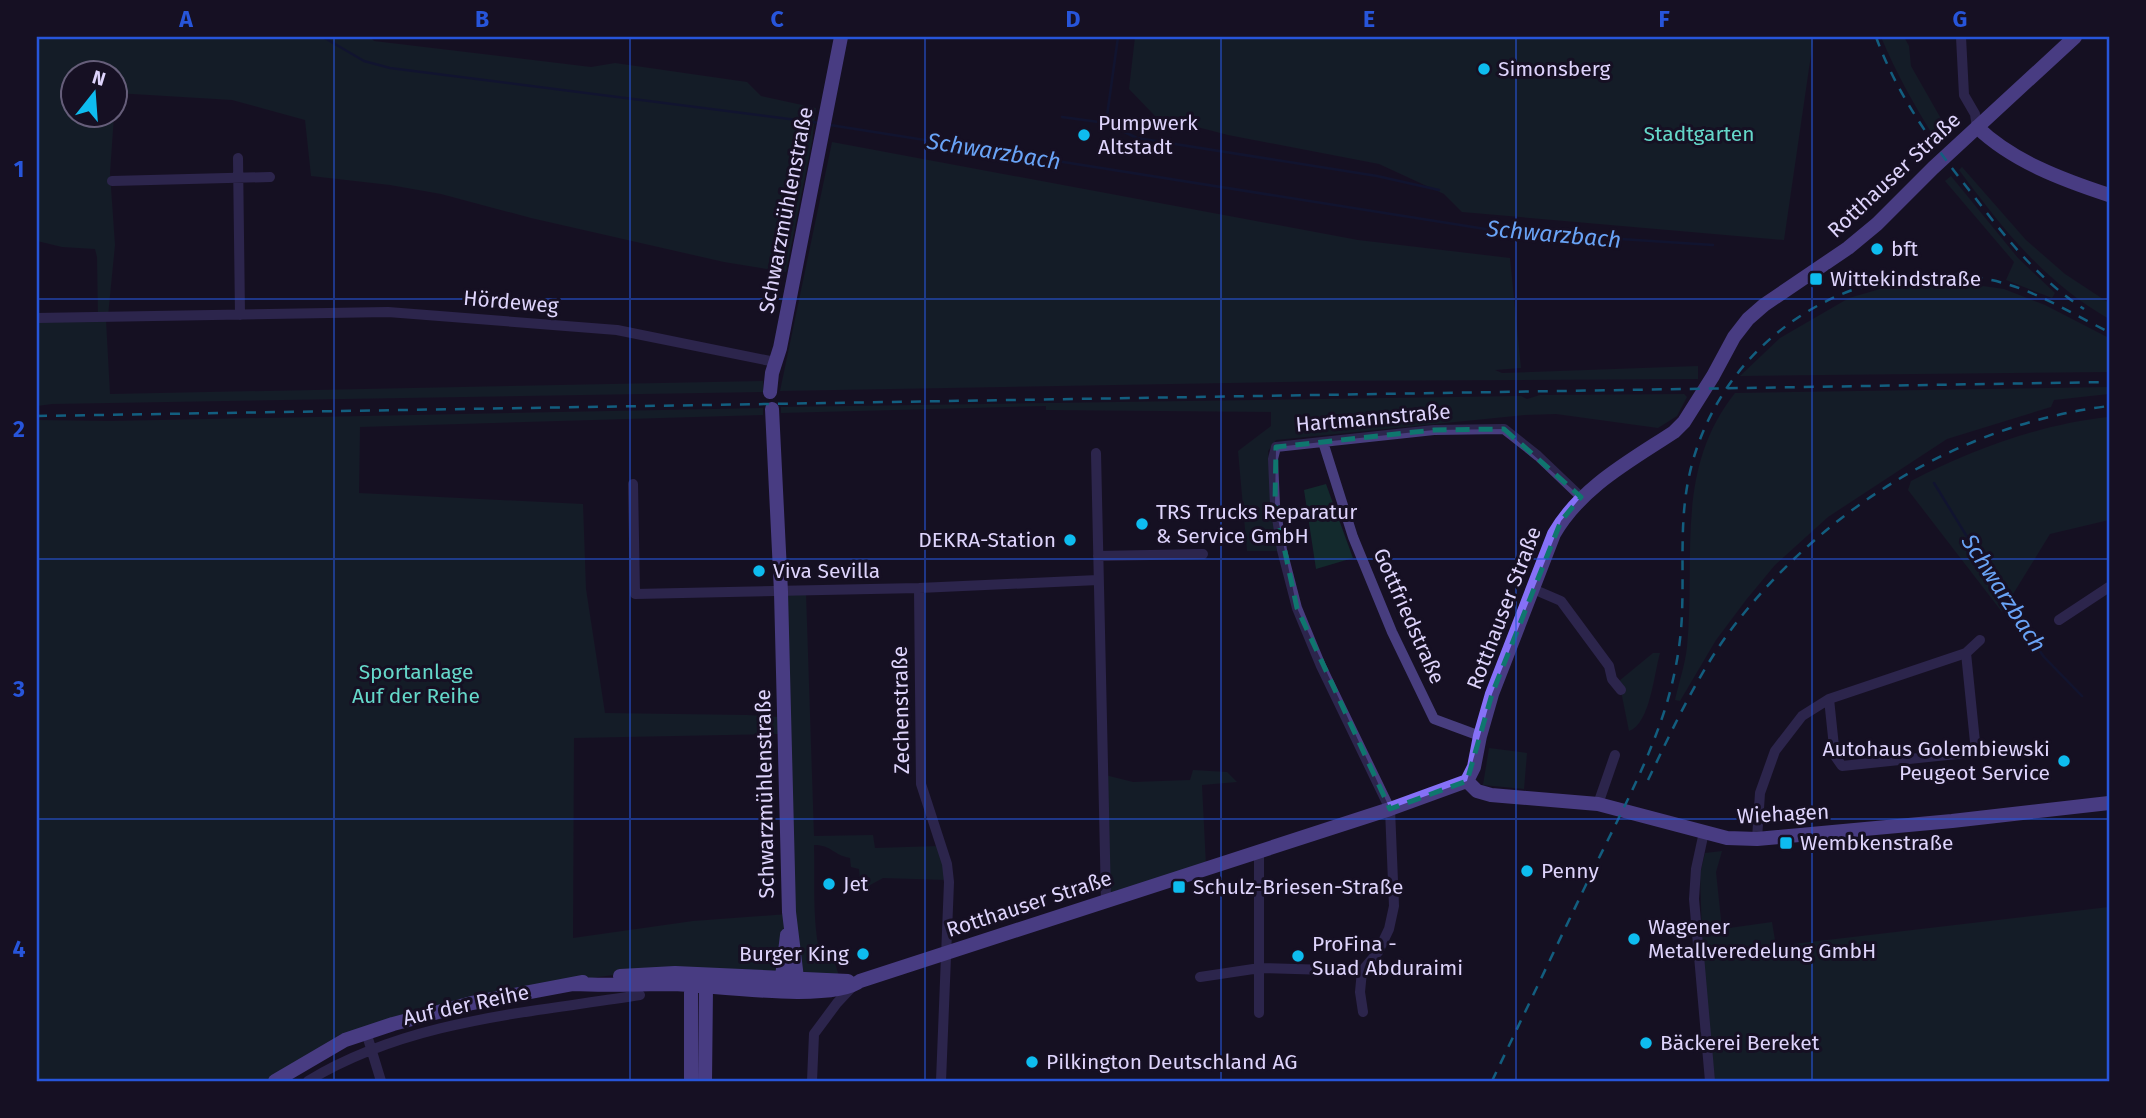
<svg xmlns="http://www.w3.org/2000/svg" width="2146" height="1118" viewBox="0 0 2146 1118" font-family="'Fira Sans',sans-serif">
	<rect width="100%" height="100%" fill="#161023"/>
	<path fill="#132a2d" d="M37,37H370L374,41L591,67L615,63L747,82L761,96L816,108L812,142L786,272L724,262L531,218L441,194L390,185L311,176L305,120L232,100L116,93V98V74H74V116H114L110,173L115,245L108,316L98,317L97,257L95,249L62,247L37,241Z
		M1135,37H1808L1813,41L1784,240L1462,212L1444,194L1379,164L1228,135L1155,116L1129,89Z
		M1881,37H1904L1909,46L1911,66L1948,131L1941,140L1935,139C1915,106 1896,73 1881,37Z
		M832,142L1358,240L1510,258L1521,368L1495,370L1502,373L1698,366V379L1335,381L780,391Z
		M1962,167L2026,240L2065,274L2109,303V319C2044,282 2003,229 1959,170Z
		M1951,176L2018,258L2055,293L2052,298L2006,280L2014,262L1945,181Z
		M1947,281L2004,289L2045,305L2109,338V372L1740,376L1780,338L1849,298L1894,285Z
		M37,319L106,320L110,394L763,381V392L52,404L37,406Z
		M2109,387V394L2054,400L2051,407L1947,439L1828,517L1775,565L1746,600L1716,640L1680,701L1675,700C1679,682 1685,665 1687,647C1696,557 1674,470 1735,393Z
		M1684,394L1687,397L1677,416L1658,428L1556,414L1525,415L1276,440L1268,451L1280,551H1247L1238,451L1271,426V412L1046,410V406L781,413V407L1521,396L1527,399L1540,395Z
		M763,408V415L360,427L359,493L583,504L586,589L605,713L747,715L780,717V734L574,738L573,938L693,921L788,914L781,976L622,974L598,977L423,1012L271,1081H37V420L110,421Z
		M2109,417V520L2050,534L2002,612L1908,490L1911,481C1972,450 2040,424 2109,417Z
		M1326,484L1353,558L1316,569L1304,490Z
		M782,593H806L814,836L873,835L875,848L939,846L947,880L883,878L861,890L859,869L851,867L850,858C833,855 832,845 814,845C815,882 812,919 820,955L832,954L840,979L798,977Z
		M1653,653H1660C1654,674 1650,724 1629,731L1619,681Z
		M1489,748L1527,753L1524,789L1483,785Z
		M1193,770L1227,772L1237,782L1202,785L1206,866L1108,897L1105,775L1133,782L1190,780Z
		M1722,851L1716,872L1722,929L1772,922L1776,946L2109,907V1081H1715L1703,967L1700,874L1705,853Z"/>
	<g fill="none" stroke-linecap="round" stroke-linejoin="round">
		<path stroke="#0d193f" stroke-width="2.5" d="M323,37L364,61L390,68L820,123
			M1062,117L1106,123L1137,138L1377,176L1439,190
			M1106,123L1118,37
			M830,125L1498,231L1713,245
			M1934,483L2020,623L2044,657L2082,696"/>
		<path stroke="#483e7f" stroke-width="10" d="M1961,37L1964,95L1975,114L1977,127
			M238,158L240,315
			M112,181L270,177
			M37,318L388,312L617,330L775,362
			M1323,442L1353,537L1392,632L1434,719L1480,736
			M1096,453L1106,900
			M633,484L635,594L919,588L1098,580
			M1098,556L1203,554
			M919,588L921,784L947,864L949,882L941,1081
			M1533,589L1561,601L1609,666L1612,679L1621,690
			M2059,620L2109,587
			M1829,699L1835,756L1842,766L1976,752L1966,653
			M1598,804L1615,755
			M1704,832L1696,869L1694,899L1710,1081
			M1757,839L1760,793L1775,751L1802,716L1829,699L1966,653L1980,640
			M1259,852V1013
			M1200,977L1260,968L1362,971
			M1363,1012L1360,992L1362,971L1378,952L1389,929L1394,906L1390,809L1321,666L1297,608L1282,550L1275,505L1273,459L1276,447L1434,430L1504,429L1538,456L1581,497
			M366,1032L381,1081
			M308,1081C408,1020 527,1013 640,995
			M812,1081L814,1034L837,1003L852,987"/>
		<path stroke="#8671f7" stroke-width="14" d="M1977,127C2012,161 2063,180 2109,195
			M770,392L772,373L780,348L841,37
			M772,409L781,592L789,912L797,978L792,985
			M1467,781L1477,791L1491,795L1598,804L1727,838L1757,839L1952,821L2109,803
			M620,976L675,973L848,981
			M703,981L706,987L705,1081
			M574,984C607,986 639,984 672,984C711,985 832,1003 860,981L1390,809L1467,781L1474,767L1480,736L1492,694L1554,534C1581,487 1630,461 1674,432L1684,422L1713,376L1734,337L1748,319L1764,305L1848,248L1877,224L1933,168L2075,37
			M785,984L782,977L787,935
			M275,1081L345,1040L393,1024L472,1003L583,982
			M691,1081V986L696,978"/>
		<path stroke="#0ebcef" stroke-width="2.5" stroke-dasharray="10 9" stroke-linecap="butt" d="M1876,37C1898,97 1934,146 1973,195C2006,238 2038,279 2084,309
			M37,416L2109,382
			M1648,780C1672,730 1695,680 1727,635C1818,512 1956,425 2109,406
			M1492,1081C1526,1010 1560,939 1594,868C1620,815 1648,763 1666,706C1675,676 1681,644 1682,613C1684,566 1679,519 1690,472C1721,339 1856,251 1991,280C2034,289 2070,313 2109,332"/>
	</g>
	<path d="M0 0H2146V1118H0ZM1504,429L1581,497L1561,521L1492,694L1467,781L1390,809L1297,608L1275,505L1276,447L1434,430Z" fill="#161023" fill-opacity=".55" fill-rule="evenodd"/>
	<path fill="none" stroke="#0f766e" stroke-width="5" stroke-dasharray="14 9" stroke-linejoin="round" d="M1504,429L1581,497L1561,521L1492,694L1467,781L1390,809L1297,608L1275,505L1276,447L1434,430Z"/>
	<path fill="none" stroke="#2755da" stroke-width="2" stroke-opacity="0.55" d="M334,37V1081M630,37V1081M925,37V1081M1221,37V1081M1516,37V1081M1812,37V1081M37,299H2109M37,559H2109M37,819H2109"/>
	<g fill="#0ebcef" stroke="#161023" stroke-width="2.5">
		<circle cx="1484" cy="69" r="7"/>
		<circle cx="1084" cy="135" r="7"/>
		<circle cx="1877" cy="249" r="7"/>
		<rect x="1809" y="272" width="14" height="14" rx="3.5"/>
		<circle cx="1142" cy="524" r="7"/>
		<circle cx="1070" cy="540" r="7"/>
		<circle cx="759" cy="571" r="7"/>
		<circle cx="2064" cy="761" r="7"/>
		<rect x="1779" y="836" width="14" height="14" rx="3.5"/>
		<circle cx="1527" cy="871" r="7"/>
		<circle cx="829" cy="884" r="7"/>
		<rect x="1172" y="880" width="14" height="14" rx="3.5"/>
		<circle cx="1634" cy="939" r="7"/>
		<circle cx="863" cy="954" r="7"/>
		<circle cx="1298" cy="956" r="7"/>
		<circle cx="1646" cy="1043" r="7"/>
		<circle cx="1032" cy="1062" r="7"/>
	</g>
	<g text-anchor="middle" dominant-baseline="central" stroke-width="6" stroke-linejoin="round" paint-order="stroke">
		<g font-size="21" fill="#ded4fc" stroke="#161023" text-anchor="start">
			<text x="1498" y="69">Simonsberg</text>
			<text x="1098" y="123">Pumpwerk<tspan x="1098" dy="24">Altstadt</tspan></text>
			<text x="1891" y="249">bft</text>
			<text x="1830" y="279">Wittekindstraße</text>
			<text x="1156" y="512">TRS Trucks Reparatur<tspan x="1156" dy="24">&amp; Service GmbH</tspan></text>
			<text x="1056" y="540" text-anchor="end">DEKRA-Station</text>
			<text x="773" y="571">Viva Sevilla</text>
			<text x="2050" y="749" text-anchor="end">Autohaus Golembiewski<tspan x="2050" dy="24">Peugeot Service</tspan></text>
			<text x="1800" y="843">Wembkenstraße</text>
			<text x="1541" y="871">Penny</text>
			<text x="843" y="884">Jet</text>
			<text x="1193" y="887">Schulz-Briesen-Straße</text>
			<text x="1648" y="927">Wagener<tspan x="1648" dy="24">Metallveredelung GmbH</tspan></text>
			<text x="1312" y="944">ProFina -<tspan x="1312" dy="24">Suad Abduraimi</tspan></text>
			<text x="849" y="954" text-anchor="end">Burger King</text>
			<text x="1660" y="1043">Bäckerei Bereket</text>
			<text x="1046" y="1062">Pilkington Deutschland AG</text>
		</g>
		<g font-size="21" fill="#65d8ca" stroke="#161023">
			<text x="1699" y="134">Stadtgarten</text>
			<text x="416" y="672">Sportanlage<tspan x="416" dy="24">Auf der Reihe</tspan></text>
		</g>
		<g font-size="21" fill="#ded4fc" stroke="#161023">
			<text transform="translate(1894 175) rotate(-43)">Rotthauser Straße</text>
			<text transform="translate(786 210) rotate(-79)">Schwarzmühlenstraße</text>
			<text transform="translate(511 302) rotate(5)">Hördeweg</text>
			<text transform="translate(1373 418) rotate(-5)">Hartmannstraße</text>
			<text transform="translate(1504 608) rotate(-69)">Rotthauser Straße</text>
			<text transform="translate(1409 616) rotate(66)">Gottfriedstraße</text>
			<text transform="translate(901 710) rotate(-91)">Zechenstraße</text>
			<text transform="translate(765 794) rotate(-91)">Schwarzmühlenstraße</text>
			<text transform="translate(1783 814) rotate(-3)">Wiehagen</text>
			<text transform="translate(1029 904) rotate(-18)">Rotthauser Straße</text>
			<text transform="translate(466 1005) rotate(-12)">Auf der Reihe</text>
		</g>
		<g font-size="23" font-style="italic" fill="#69a3f6" stroke="#161023">
			<text transform="translate(994 151) rotate(9)">Schwarzbach</text>
			<text transform="translate(1554 234) rotate(5)">Schwarzbach</text>
			<text transform="translate(2004 593) rotate(57)">Schwarzbach</text>
		</g>
	</g>
	<rect width="2146" height="1118" fill="none" stroke="#161023" stroke-width="77"/>
	<g transform="translate(94 94) rotate(17)"><circle r="33" fill="#161023" stroke="#665e7a" stroke-width="2"/>
	<path d="M0-5L12 26L0 18L-12 26Z" fill="#0ebcef"/>
	<text y="-10" font-size="19" font-weight="bold" text-anchor="middle" fill="#ded4fc">N</text>
	</g>
	<rect x="38" y="38" width="2070" height="1042" fill="none" stroke="#2755da" stroke-width="2.5"/>
	<g font-size="23" text-anchor="middle" font-weight="bold" fill="#2755da">
		<text x="186" y="27">A</text>
		<text x="482" y="27">B</text>
		<text x="777" y="27">C</text>
		<text x="1073" y="27">D</text>
		<text x="1369" y="27">E</text>
		<text x="1664" y="27">F</text>
		<text x="1960" y="27">G</text>
		<text x="19" y="177">1</text>
		<text x="19" y="437">2</text>
		<text x="19" y="697">3</text>
		<text x="19" y="957">4</text>
	</g>
</svg>
